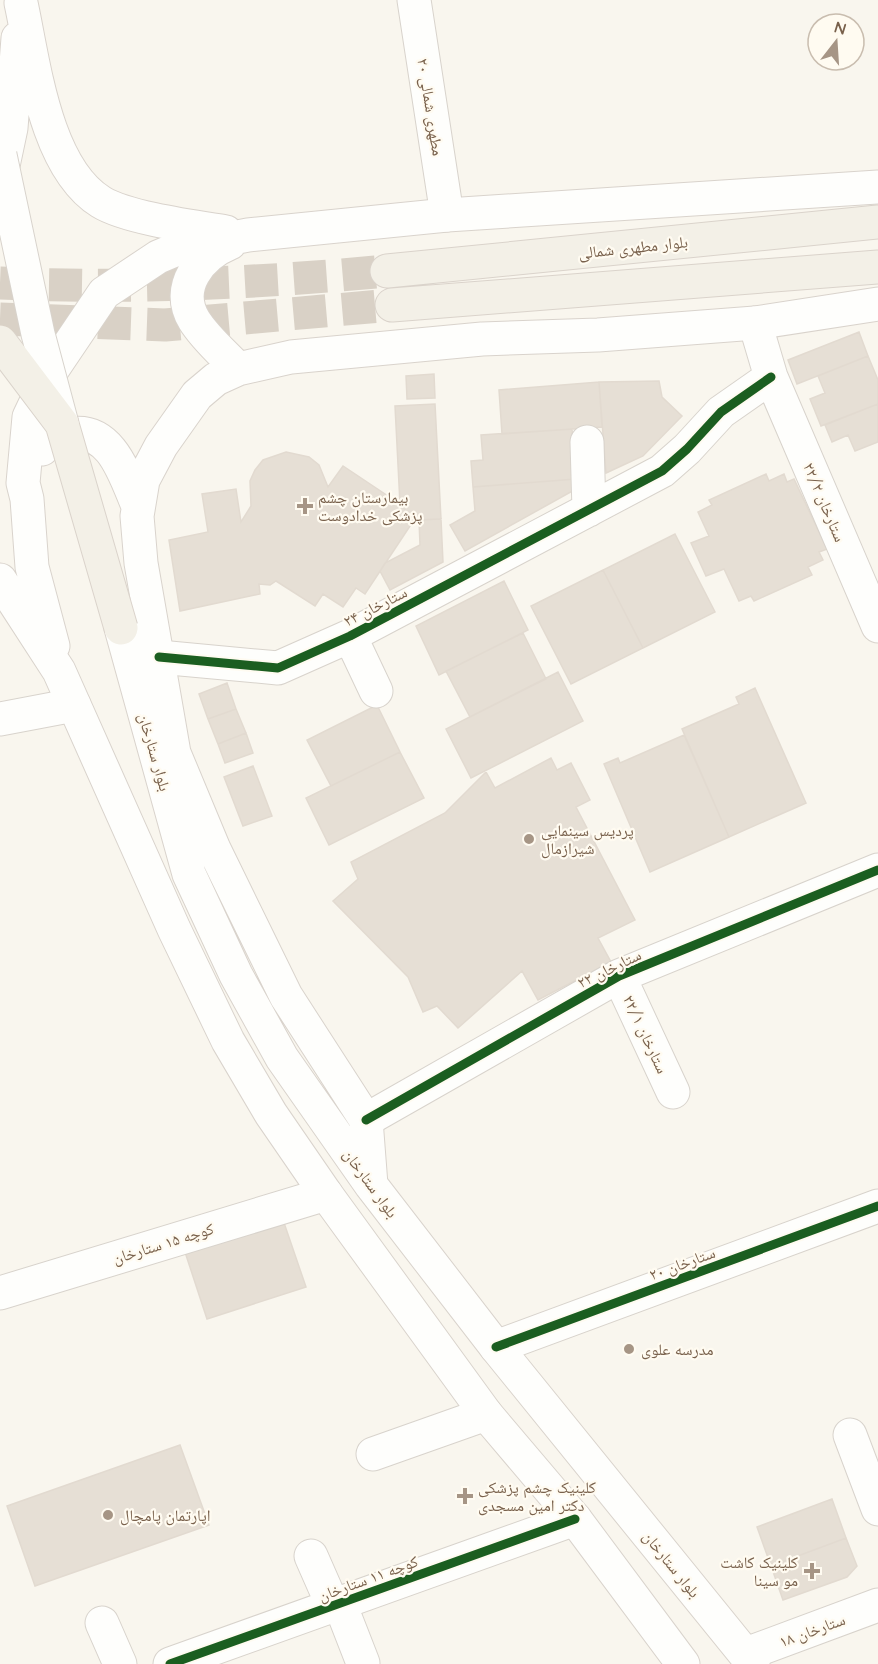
<svg xmlns="http://www.w3.org/2000/svg" width="878" height="1664" viewBox="0 0 878 1664" font-family="Quicksand,'Noto Naskh Arabic',sans-serif">
	<rect width="100%" height="100%" fill="#f9f6ee"/>
	<path fill="#e6dfd5" stroke="#e2dad0" stroke-width="1.5" d="M859,332L868,356L797,384L788,360Z
		M868,356L878,380V404L821,426L810,399L825,393L818,376Z
		M434,374L435,398L407,399L406,376Z
		M659,381L662,397L682,416L643,456L606,473L599,382Z
		M599,382L602,427L502,434L499,390Z
		M435,404L441,519L414,520L400,504L395,406Z
		M878,404V442L855,451L848,435L832,442L825,425Z
		M572,429L576,479L473,487L471,461L483,460L481,435Z
		M286,452L309,457L319,465L328,487L343,466L400,504L414,520L365,594L356,588L343,607L323,594L315,606L276,581L270,585L259,584L260,594L180,611L169,540L208,532L202,494L236,489L241,522L251,506L250,481L255,470L263,460Z
		M766,474L769,481L784,474L787,482L794,479L827,549L819,552L823,560L808,567L812,575L754,601L751,596L739,601L724,569L706,576L691,543L709,536L698,512L712,505L709,500Z
		M576,479V489L465,551L450,525L475,511L473,487Z
		M441,519L443,562L390,590L380,571L385,563L420,545L419,520Z
		M675,534L715,612L643,648L603,570Z
		M603,570L643,648L571,684L531,606Z
		M504,581L528,630L439,675L416,626Z
		M523,633L546,679L470,717L446,671Z
		M558,672L583,721L471,778L446,729Z
		M227,683L236,709L208,719L199,694Z
		M755,688L806,803L729,837L682,729L739,704L736,697Z
		M377,705L400,752L331,786L307,740Z
		M236,709L246,733L218,744L208,719Z
		M246,733L253,753L225,763L218,744Z
		M684,735L729,837L650,872L604,764L618,758L620,763Z
		M400,752L424,798L329,845L306,798Z
		M551,758L557,770L571,763L590,800L576,807L635,920L598,938L611,962L538,1000L522,971L458,1028L437,1006L423,1012L408,977L333,901L358,879L351,862L445,813L486,772L495,788Z
		M253,766L272,816L243,826L224,777Z
		M281,1214L306,1287L207,1319L183,1246Z
		M180,1445L209,1525L35,1586L7,1506Z
		M832,1499L846,1538L771,1566L757,1527Z
		M846,1538L857,1566L847,1577L783,1600L771,1566Z"/>
	<g fill="none" stroke-linecap="round" stroke-linejoin="round">
		<path stroke="#d9d1c6" stroke-width="33" stroke-dasharray="33 16" stroke-linecap="butt" d="M0,283C130,289 258,283 387,271
			M0,319L165,325L392,305"/>
		<defs>
			<path id="minor" d="M414,0L447,215
				M755,323L771,377L878,626
				M587,442L589,510
				M350,636L376,691
				M159,657L278,668L350,636L662,471L687,449L721,412L771,377
				M0,719L74,705
				M619,976L673,1092
				M366,1120L619,976L878,870
				M0,1293L326,1194
				M496,1347L878,1206
				M850,1435L878,1509
				M373,1454L486,1414
				M311,1556L333,1606
				M340,1604L363,1663
				M102,1623L120,1664
				M746,1654L878,1605
				M170,1664L575,1519"/>
			<path id="secondary" d="M21,3C34,63 45,167 101,202C127,218 195,227 226,232
				M0,180L11,128L18,38
				M230,243C201,255 174,287 194,320C205,338 224,354 238,369
				M42,449C49,439 59,435 70,434C112,427 125,476 138,506
				M0,580L59,671L174,929L228,1041L271,1114L326,1194L486,1414L575,1519L683,1664
				M121,628L189,874L236,975L282,1058L371,1185L496,1347L753,1664
				M53,646L32,567L27,499L23,483L29,417L50,373L104,293L158,257L177,249L248,235L447,215L878,187
				M371,1185L366,1120L286,996L214,849L174,753L141,563L137,516L143,480L161,446L197,395L216,379L238,369L291,357L482,339L598,335L755,323L878,304"/>
			<path id="primary" d="M387,271L878,222
				M392,305L878,267"/>
		</defs>
		<use href="#minor" stroke="#d8d3cc" stroke-width="35"/>
		<use href="#secondary" stroke="#d9d3cc" stroke-width="35"/>
		<use href="#primary" stroke="#dad3cb" stroke-width="35"/>
		<use href="#minor" stroke="#fefefc" stroke-width="33"/>
		<use href="#secondary" stroke="#fefefc" stroke-width="33"/>
		<use href="#primary" stroke="#f3f0e7" stroke-width="33"/>
		<defs>
			<path id="tertiary-bridge" d="M0,155L38,334L62,424"/>
			<path id="primary-bridge" d="M0,342L62,424L121,628"/>
		</defs>
		<use href="#tertiary-bridge" stroke="#d8d3cc" stroke-width="35" stroke-linecap="butt"/>
		<use href="#primary-bridge" stroke="#dad3cb" stroke-width="35" stroke-linecap="butt"/>
		<use href="#tertiary-bridge" stroke="#fefefc" stroke-width="33"/>
		<use href="#primary-bridge" stroke="#f3f0e7" stroke-width="33"/>
		<defs>
			<path id="cycleway" d="M159,657L278,668L350,636L662,471L687,449L721,412L771,377
				M366,1120L619,976L878,870
				M496,1347L878,1206
				M170,1664L575,1519"/>
		</defs>
		<use href="#cycleway" stroke="#fffbf1" stroke-width="13"/>
		<use href="#cycleway" stroke="#1b5e20" stroke-width="9"/>
	</g>
	<g fill="#a69585" stroke="#fffbf1" stroke-width="2">
		<path d="M302 497h6v6h6v6h-6v6h-6v-6h-6v-6h6z"/>
		<circle cx="529" cy="839" r="6"/>
		<circle cx="629" cy="1349" r="6"/>
		<path d="M462 1487h6v6h6v6h-6v6h-6v-6h-6v-6h6z"/>
		<circle cx="108" cy="1515" r="6"/>
		<path d="M809 1562h6v6h6v6h-6v6h-6v-6h-6v-6h6z"/>
	</g>
	<g text-anchor="middle" dominant-baseline="central" stroke-width="4.5" stroke-linejoin="round" paint-order="stroke">
		<g font-size="16" fill="#79614c" stroke="#fffbf1">
			<text transform="translate(431 107) rotate(81)">۲۰ مطهری شمالی</text>
			<text transform="translate(633 247) rotate(-6)">بلوار مطهرى شمالى</text>
			<text transform="translate(825 502) rotate(67)">۲۲/۲ ستارخان</text>
			<text transform="translate(375 606) rotate(-27)">۲۴ ستارخان</text>
			<text transform="translate(155 752) rotate(74)">بلوار ستارخان</text>
			<text transform="translate(609 968) rotate(-26)">۲۲ ستارخان</text>
			<text transform="translate(646 1034) rotate(65)">۲۲/۱ ستارخان</text>
			<text transform="translate(371 1183) rotate(54)">بلوار ستارخان</text>
			<text transform="translate(163 1243) rotate(-17)">کوچه ۱۵ ستارخان</text>
			<text transform="translate(682 1263) rotate(-20)">۲۰ ستارخان</text>
			<text transform="translate(672 1564) rotate(51)">بلوار ستارخان</text>
			<text transform="translate(368 1578) rotate(-20)">کوچه ۱۱ ستارخان</text>
			<text transform="translate(812 1630) rotate(-20)">۱۸ ستارخان</text>
		</g>
		<g font-size="16" fill="#79614c" stroke="#fffbf1" text-anchor="start">
			<text x="318" y="497">بیمارستان چشم<tspan x="318" dy="18">پزشکی خدادوست</tspan></text>
			<text x="541" y="830">پردیس سینمایی<tspan x="541" dy="18">شیرازمال</tspan></text>
			<text x="641" y="1349">مدرسه علوی</text>
			<text x="478" y="1487">کلینیک چشم پزشکی<tspan x="478" dy="18">دکتر امین مسجدی</tspan></text>
			<text x="120" y="1515">اپارتمان پامچال</text>
			<text x="798" y="1562" text-anchor="end">کلینیک کاشت<tspan x="798" dy="18">مو سینا</tspan></text>
		</g>
	</g>
	<g transform="translate(836 42) rotate(17)"><circle r="28" fill="#fffbf1" stroke="#c9bdaf" stroke-width="1.5"/>
	<path d="M0-4.5L10 22L0 15L-10 22Z" fill="#a69585"/>
	<text y="-9" font-size="16" font-weight="bold" text-anchor="middle" fill="#79614c">N</text>
	</g>
</svg>
